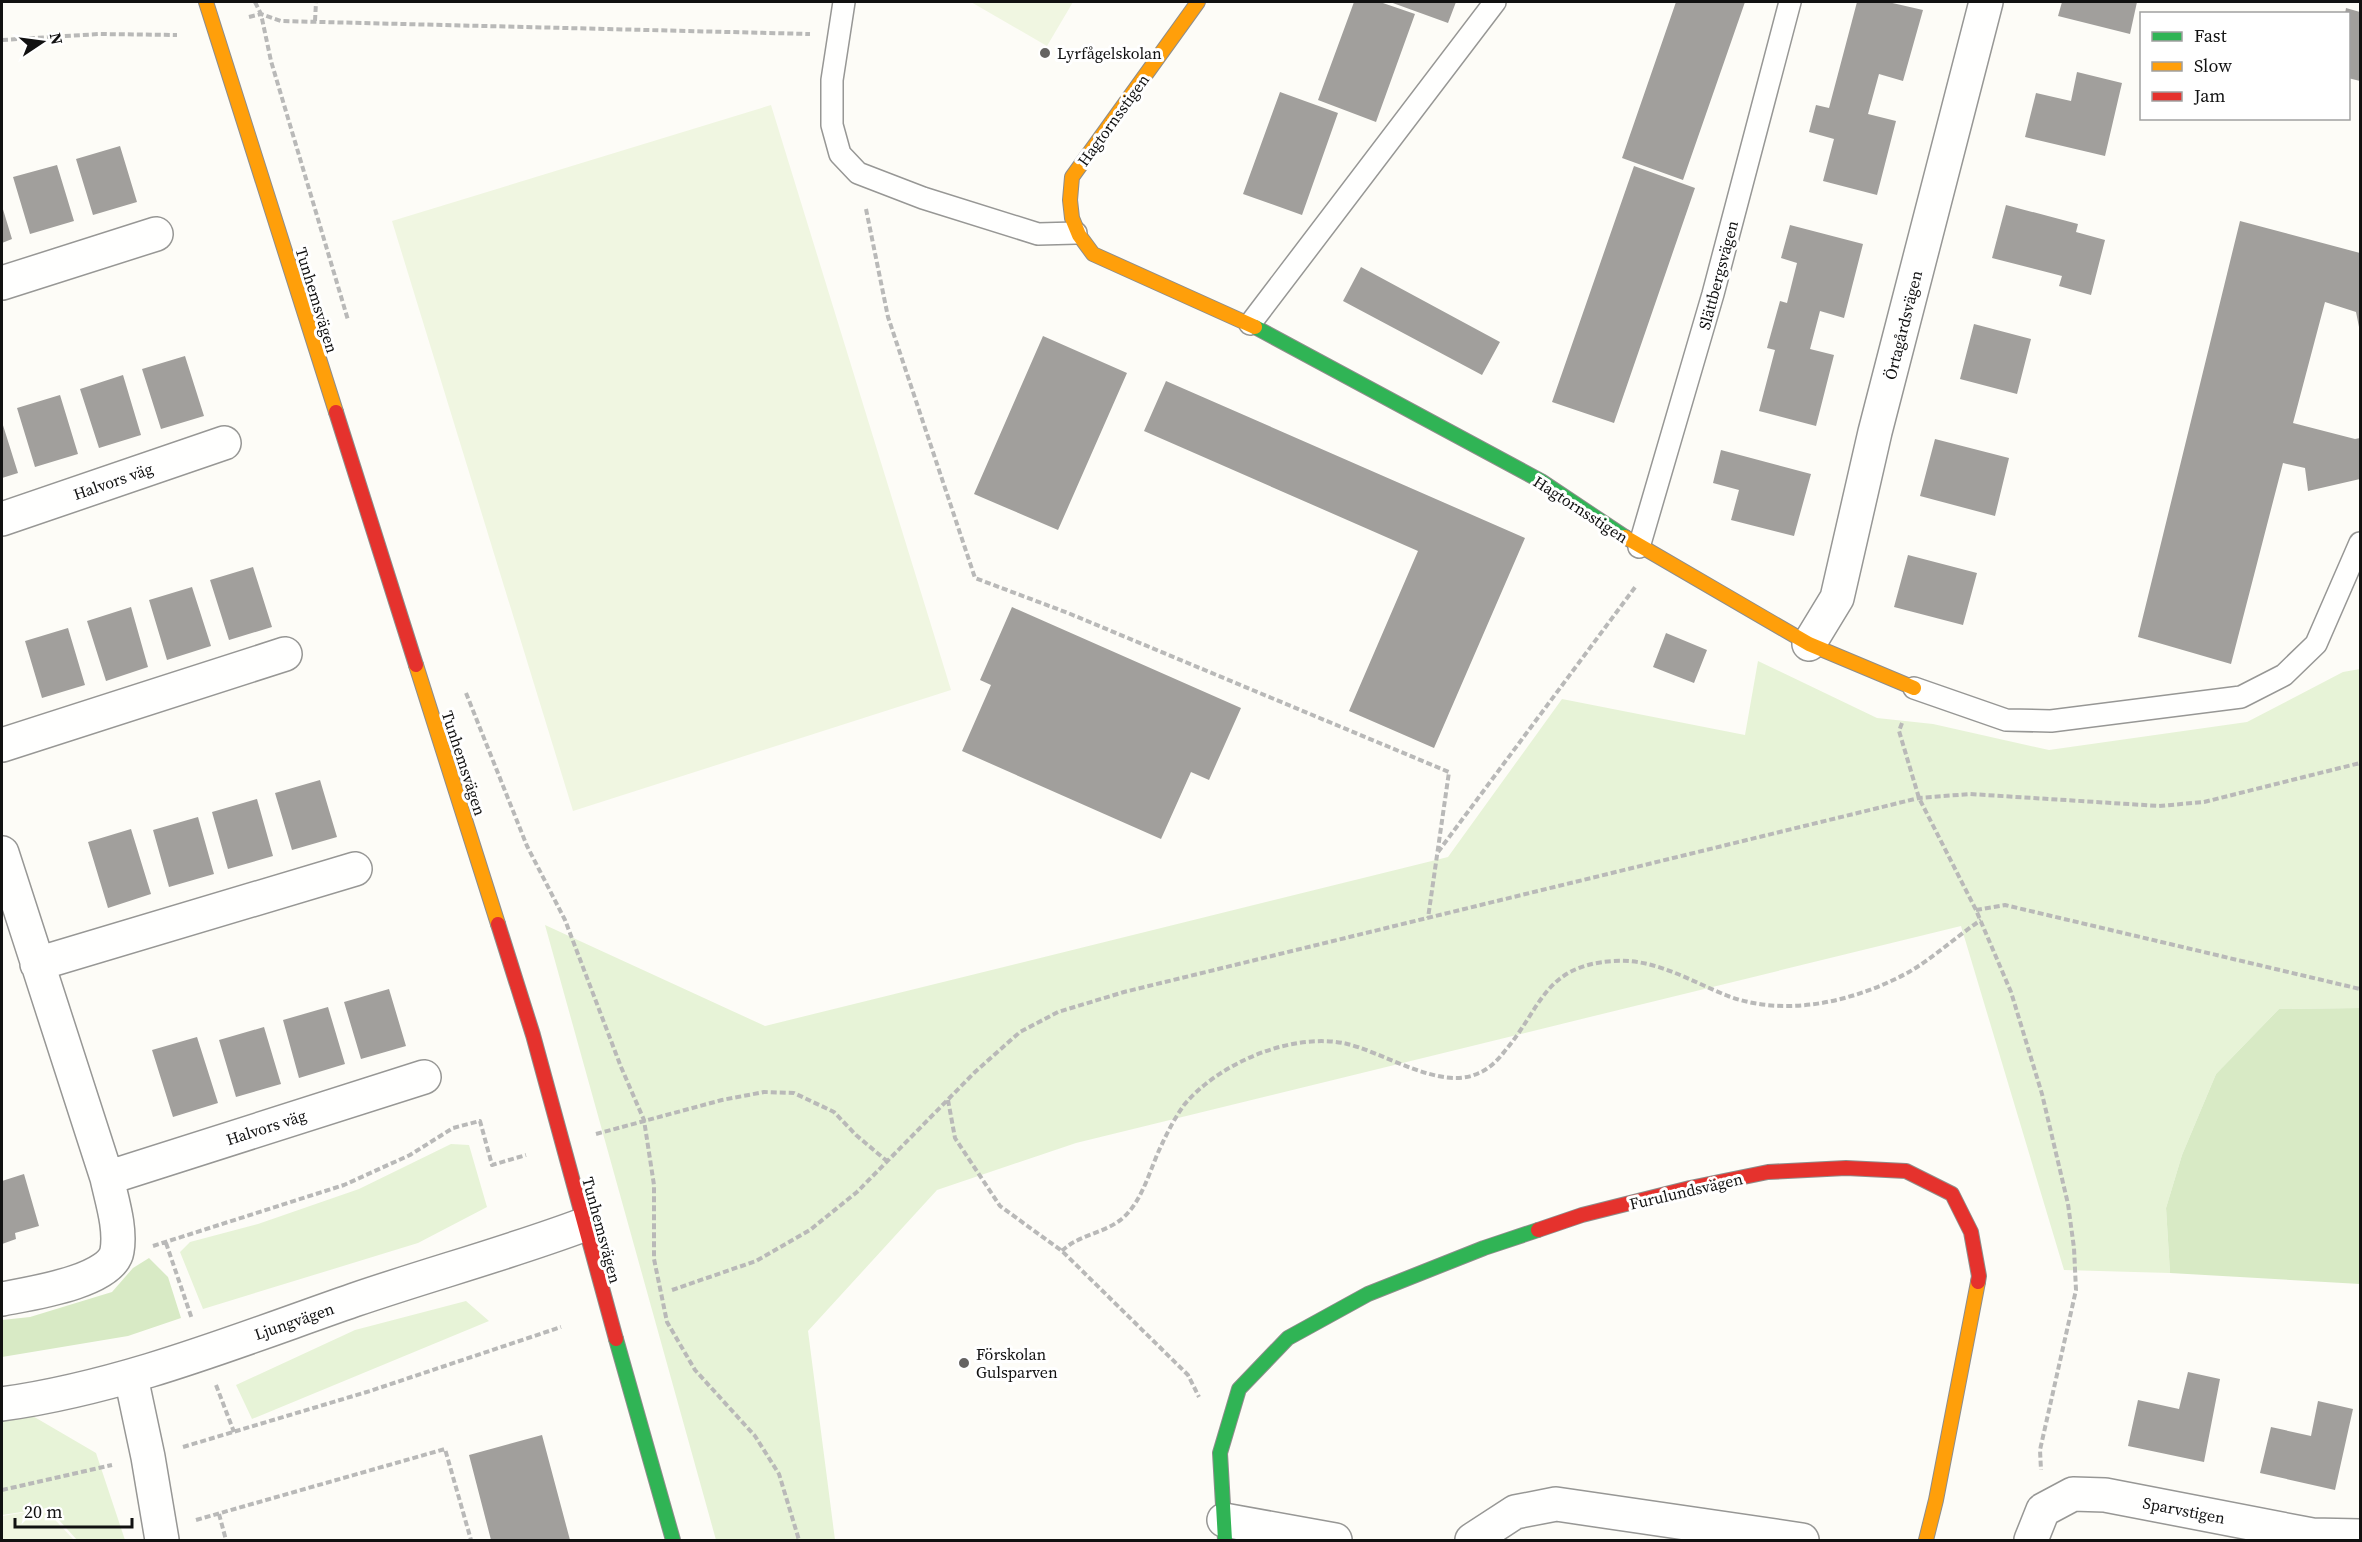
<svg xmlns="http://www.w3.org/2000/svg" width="2362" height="1542" viewBox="0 0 2362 1542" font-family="'Source Serif 4',serif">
	<rect width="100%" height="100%" fill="#fdfcf7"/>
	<path fill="#e7f3d7" d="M1758,661L1877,718L1933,724L2049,750L2247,722L2343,672L2360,669V1008L2279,1009L2216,1074L2182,1155L2166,1208L2170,1273L2064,1270L1961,926L1076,1143L937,1190L808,1331L835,1540H716L545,925L765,1026L1448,857L1562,699L1745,735Z
		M451,1144L469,1145L487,1207L418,1243L203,1309L180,1252L190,1242L258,1224L359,1189Z
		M466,1301L489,1321L252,1419L236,1385L355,1330Z
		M31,1415L96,1453L125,1540H77L48,1508L2,1515V1420Z"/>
	<path fill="#d8eac5" d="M2360,1008V1284L2170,1273L2166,1208L2182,1155L2216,1074L2279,1009Z
		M149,1258L168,1277L181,1318L128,1336L2,1357V1320L30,1317L112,1292L133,1268Z"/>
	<path fill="#f0f6e1" d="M971,2H1073L1047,46Z
		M771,105L951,690L573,811L392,221Z
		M45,1509L74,1540H2V1516Z"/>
	<path fill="#a19f9c" d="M1354,2H1380L1415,14L1376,122L1318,100Z
		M1390,2H1456L1448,23Z
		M1676,2H1745L1683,180L1622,158Z
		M1857,2H1888L1923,10L1903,81L1879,74L1868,114L1896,121L1877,195L1823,181L1834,139L1809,132L1816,105L1829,108Z
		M2062,2H2137L2130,34L2058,16Z
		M2346,8L2360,12V81L2348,78V14H2345Z
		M2077,72L2122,83L2105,156L2025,137L2036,93L2071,101Z
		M1280,92L1338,113L1302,215L1243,194Z
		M120,146L137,202L93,215L76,159Z
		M57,165L74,221L30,234L13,177Z
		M1634,166L1695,188L1614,423L1552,402Z
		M2006,205L2078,224L2076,232L2105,240L2091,295L2059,286L2062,276L1992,258Z
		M2,206L12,239L2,243Z
		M2240,221L2360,253V332L2356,312L2325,302L2293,423L2355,439L2360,438V479L2308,491L2305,468L2283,463L2231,664L2138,637Z
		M1790,225L1863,244L1844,318L1820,311L1810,349L1834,355L1816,426L1759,411L1775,350L1767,348L1780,301L1787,303L1797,263L1781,258Z
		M1361,267L1500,342L1482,375L1343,301Z
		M1974,324L2031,339L2017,394L1960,379Z
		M1043,336L1127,373L1058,530L974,494Z
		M185,356L204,416L161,429L142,369Z
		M123,375L141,435L99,448L80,389Z
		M1166,381L1525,538L1434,748L1349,711L1418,551L1144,431Z
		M60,395L78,454L35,467L17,408Z
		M2,422L18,473L2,478Z
		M1935,439L2009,458L1995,516L1920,496Z
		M1721,450L1811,474L1794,536L1731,520L1739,490L1713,483Z
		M1908,555L1977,573L1963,625L1894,607Z
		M253,567L272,627L229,640L210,580Z
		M192,587L211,646L167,660L149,600Z
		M131,607L148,667L106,681L87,621Z
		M1012,607L1241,708L1209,780L1191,772L1161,839L962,751L991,685L980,680Z
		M68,628L85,685L42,698L25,641Z
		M1666,633L1707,650L1694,683L1653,667Z
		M320,780L337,837L292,850L275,793Z
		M257,799L273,856L228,869L212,812Z
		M198,817L214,874L169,887L153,830Z
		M131,829L151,894L108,908L88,842Z
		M389,989L406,1046L361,1059L344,1002Z
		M328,1007L345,1064L299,1078L283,1020Z
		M264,1027L281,1084L236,1097L219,1040Z
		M197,1037L218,1103L173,1117L152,1050Z
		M24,1174L39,1226L15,1233L16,1239L2,1244V1181Z
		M2188,1372L2220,1379L2204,1462L2128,1446L2138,1400L2179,1409Z
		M2318,1401L2353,1409L2335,1490L2260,1473L2271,1427L2311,1436Z
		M542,1435L570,1540H491L469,1455Z"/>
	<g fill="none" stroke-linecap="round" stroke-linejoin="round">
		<defs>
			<path id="lane" d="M844,2L832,80V125L840,154L858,173L923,198L1038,234L1076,233
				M1250,324L1495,2
				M1639,547L1713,294L1790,2
				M1914,688L2006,720L2051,721L2241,697L2284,675L2316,644L2360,543"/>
			<path id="street" d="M2,283L156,234
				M2,519L224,443
				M1809,644L1837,598L1875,432L1986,2
				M2,745L285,654
				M2,853L107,1178C112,1201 121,1228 117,1251C112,1282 27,1294 2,1299
				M37,964L355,869
				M107,1178L424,1077
				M131,1377L148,1457L162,1540
				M2,1404C124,1387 239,1340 354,1300C430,1274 508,1253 583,1225
				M1224,1520L1335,1540
				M1472,1540L1515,1512L1556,1504L1802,1540
				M2031,1540L2043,1510L2073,1494L2105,1495L2312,1535L2360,1536"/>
			<path id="fast" d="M1255,327L1541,481L1625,537
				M616,1339L673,1540
				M1225,1540L1220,1453L1239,1389L1288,1338L1368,1294L1484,1248L1538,1230"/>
			<path id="slow" d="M206,2L336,412
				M1198,2L1072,177L1070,200L1072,218L1079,235L1093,254L1255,327
				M1625,537L1809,644L1914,688
				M416,665L498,924
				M1926,1540L1936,1500L1978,1282"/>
			<path id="jam" d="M336,412L416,665
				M498,924L533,1035L616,1339
				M1538,1230L1582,1215L1690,1188L1768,1172L1846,1168L1906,1171L1952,1194L1971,1232L1979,1276L1978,1282"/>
		</defs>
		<use href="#lane" stroke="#979795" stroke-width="24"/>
		<use href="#street" stroke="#979795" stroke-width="36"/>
		<use href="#fast" stroke="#8e8d8b" stroke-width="16"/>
		<use href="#slow" stroke="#8e8d8b" stroke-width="16"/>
		<use href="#jam" stroke="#8e8d8b" stroke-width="16"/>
		<path stroke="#b9b9b8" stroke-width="4" stroke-dasharray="6 3" stroke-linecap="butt" d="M255,2L261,14L271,61L348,320
			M249,17L261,14L281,21L810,34
			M315,21L316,2
			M2,40L99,34L177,35
			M866,209L888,317L975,578L1068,613L1449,772L1428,918
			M466,693L527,846L565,920L621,1067L644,1120L654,1185V1259L667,1322L695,1370L755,1436L779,1474L799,1540
			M1902,723L1899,731L1919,798L1976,910L2011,992L2042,1094L2068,1204L2074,1248L2076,1290L2040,1450L2041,1470
			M1438,852L1636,586
			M1976,910L2005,905L2360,989
			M948,1100L955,1138L1000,1206L1062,1251L1188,1375L1199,1397
			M596,1134L722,1100L764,1092L794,1093L834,1112L856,1135L888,1162
			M166,1243L192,1319
			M153,1246L344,1185L410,1155L453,1128L480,1121L492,1165L526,1155
			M1062,1251C1079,1234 1105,1234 1124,1217C1144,1198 1150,1168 1162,1144C1168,1131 1176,1116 1184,1105C1218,1064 1289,1033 1343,1043C1383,1051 1440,1092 1479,1073C1489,1069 1498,1060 1504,1052C1542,1008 1543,966 1613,961C1655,958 1690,981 1728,996C1787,1018 1856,1001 1909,972C1933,958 1957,936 1981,920
			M672,1290L756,1261L810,1230L857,1192L975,1072L1020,1032L1058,1012L1124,992L1919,798L1970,794L2159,806L2204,802L2360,763
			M216,1385L234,1432
			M183,1447L370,1391L561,1327
			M2,1490L112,1465
			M219,1514L226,1540
			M196,1520L445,1449L471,1540"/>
		<use href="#lane" stroke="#fffffe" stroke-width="21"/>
		<use href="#street" stroke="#fffffe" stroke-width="33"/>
		<use href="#fast" stroke="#30b455" stroke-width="14"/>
		<use href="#slow" stroke="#ff9f0a" stroke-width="14"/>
		<use href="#jam" stroke="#e5322d" stroke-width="14"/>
	</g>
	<g fill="#646362" stroke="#fff" stroke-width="2">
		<circle cx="1045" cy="53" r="6"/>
		<circle cx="964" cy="1363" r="6"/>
	</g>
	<g text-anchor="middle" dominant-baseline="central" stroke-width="6" stroke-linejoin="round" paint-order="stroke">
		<g font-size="16" fill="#111" stroke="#fff" text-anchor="start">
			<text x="1057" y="53">Lyrfågelskolan</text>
			<text x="976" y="1354">Förskolan<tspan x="976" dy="18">Gulsparven</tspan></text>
		</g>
		<g font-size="16" fill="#111" stroke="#fff">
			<text transform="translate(1113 120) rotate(-54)">Hagtornsstigen</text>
			<text transform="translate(1718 275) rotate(-75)">Slättbergsvägen</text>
			<text transform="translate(317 300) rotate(73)">Tunhemsvägen</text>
			<text transform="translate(1903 325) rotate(-76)">Örtagårdsvägen</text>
			<text transform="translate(113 481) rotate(-19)">Halvors väg</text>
			<text transform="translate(1581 509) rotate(33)">Hagtornsstigen</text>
			<text transform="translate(464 763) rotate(72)">Tunhemsvägen</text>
			<text transform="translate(266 1127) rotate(-18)">Halvors väg</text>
			<text transform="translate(1686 1191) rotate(-13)">Furulundsvägen</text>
			<text transform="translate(602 1230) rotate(75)">Tunhemsvägen</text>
			<text transform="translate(294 1321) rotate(-19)">Ljungvägen</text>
			<text transform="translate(2184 1510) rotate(11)">Sparvstigen</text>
		</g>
	</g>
	<rect width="2362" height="1542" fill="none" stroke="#111111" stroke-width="6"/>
	<rect x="2140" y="12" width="210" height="108" fill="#ffffff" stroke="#a0a0a0" stroke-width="1.5"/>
	<rect x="2152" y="32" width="30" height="9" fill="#30b455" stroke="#a0a0a0" stroke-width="1.5"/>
	<text x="2194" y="42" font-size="18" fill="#111111">Fast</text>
	<rect x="2152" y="62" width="30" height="9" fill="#ff9f0a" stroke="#a0a0a0" stroke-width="1.5"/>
	<text x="2194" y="72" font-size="18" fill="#111111">Slow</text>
	<rect x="2152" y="92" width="30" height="9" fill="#e5322d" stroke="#a0a0a0" stroke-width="1.5"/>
	<text x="2194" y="102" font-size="18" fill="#111111">Jam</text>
	<g transform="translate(42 42) rotate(77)" stroke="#ffffff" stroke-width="4.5" paint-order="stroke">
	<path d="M0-4.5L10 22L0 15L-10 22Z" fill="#111111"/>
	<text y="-9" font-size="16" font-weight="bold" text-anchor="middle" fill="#111111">N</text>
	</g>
	<path d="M15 1518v9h117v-9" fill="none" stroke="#111111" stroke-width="3"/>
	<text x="24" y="1518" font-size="18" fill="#111111" stroke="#ffffff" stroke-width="4.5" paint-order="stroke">20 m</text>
</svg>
